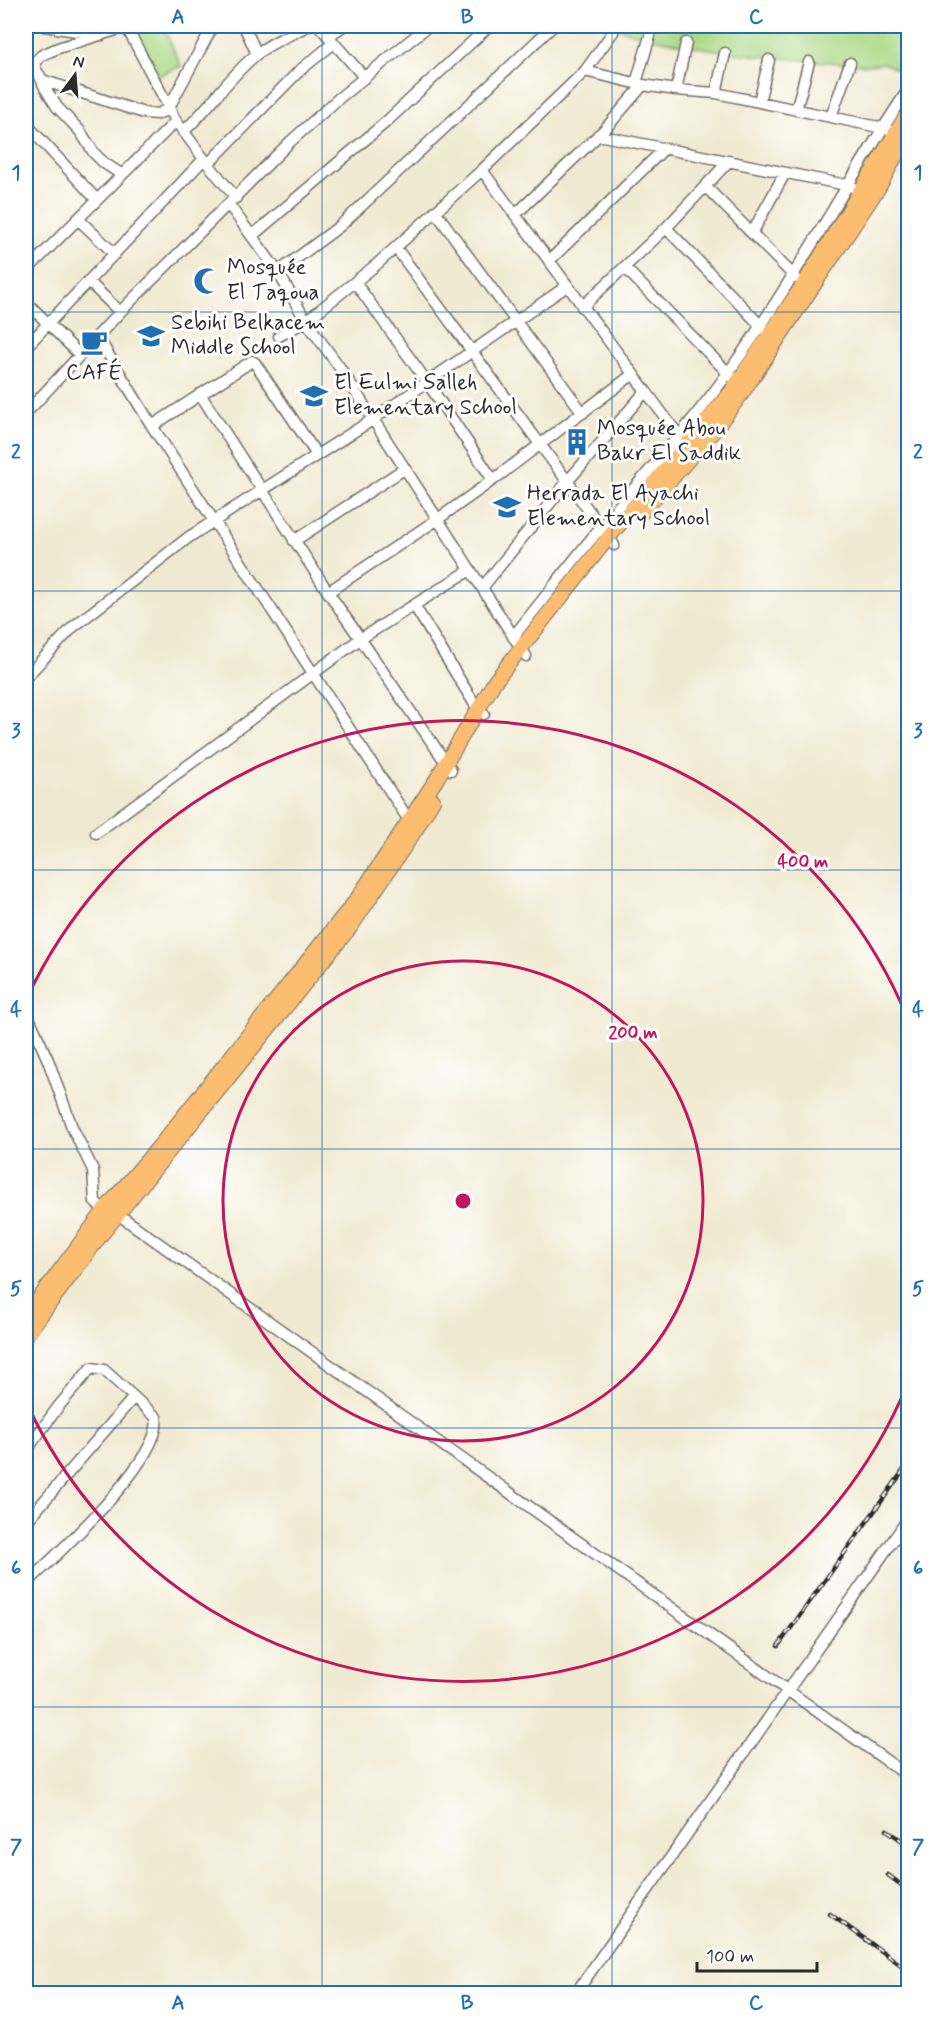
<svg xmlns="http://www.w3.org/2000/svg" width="934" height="2019" viewBox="0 0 934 2019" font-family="Mynerve,sans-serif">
	<rect width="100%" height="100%" fill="#fff"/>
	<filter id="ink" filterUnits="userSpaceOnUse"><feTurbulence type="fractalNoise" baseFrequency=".0167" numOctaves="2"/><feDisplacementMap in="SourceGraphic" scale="12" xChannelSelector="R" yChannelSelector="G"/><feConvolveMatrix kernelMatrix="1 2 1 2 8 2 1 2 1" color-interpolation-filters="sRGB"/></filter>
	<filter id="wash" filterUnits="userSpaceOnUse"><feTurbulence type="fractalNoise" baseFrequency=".008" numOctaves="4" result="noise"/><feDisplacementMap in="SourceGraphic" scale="24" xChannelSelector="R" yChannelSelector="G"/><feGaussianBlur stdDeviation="1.35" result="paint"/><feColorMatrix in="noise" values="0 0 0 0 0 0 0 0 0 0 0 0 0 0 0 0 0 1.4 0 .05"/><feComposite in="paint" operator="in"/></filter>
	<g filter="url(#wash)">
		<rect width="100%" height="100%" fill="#f1ead2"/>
		<path fill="#abd986" stroke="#6b8258" stroke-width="1.5" d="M140,26H163L181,66L153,78L131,29Z
			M614,26H908V74L883,63L869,65C796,60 724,55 653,38C640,34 623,32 614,26Z"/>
	</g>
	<g filter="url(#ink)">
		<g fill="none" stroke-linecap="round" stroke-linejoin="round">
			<defs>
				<path id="minor" d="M44,26L102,35L103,26
					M126,26L176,121L204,159L236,198
					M244,26L257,54
					M319,26L365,78
					M329,36L343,26
					M35,64V69L40,76L45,88L57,107L80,131L94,153L104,163L121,174
					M26,70L42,55L58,48L129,26
					M585,71L643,85L676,90L716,93L888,129
					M42,80L144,113L158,114L168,109L213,26
					M636,83L650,36
					M676,90L686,43
					M716,93L725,53
					M759,102L769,60
					M796,110L809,62
					M831,117L850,63
					M26,124L96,199
					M183,132C210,108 229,76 258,53C273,41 291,35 307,26
					M598,135L846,185L862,190
					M208,164L299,71L334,43
					M482,170L682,440
					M706,187L796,278
					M229,205L278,272L306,321L340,368L526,656
					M435,211L583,413
					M515,215L606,128L643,85
					M78,219L115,254
					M666,228L765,330
					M752,233L785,173
					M252,236L386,122L489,26
					M396,248L614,545
					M549,261L664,149
					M625,268L732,377
					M26,271L176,121
					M278,272L340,226L553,26
					M89,282L120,312
					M355,282L427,382L493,480
					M26,302L80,355
					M582,307L666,228L729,161
					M97,336L152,426L412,825
					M279,336L306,321L376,265L482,170L585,71L613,32
					M26,347L204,159
					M200,394L328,592L451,770
					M26,413L120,312L291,141L338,99L428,26
					M152,426L252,361L255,363L317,455
					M294,541L404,469
					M482,588L567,482L645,392
					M328,592L438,519L493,480L632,375
					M414,605L477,708L484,714
					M513,637C543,600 571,563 601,527C644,476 689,427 728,373C794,282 846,182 908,90
					M26,677L73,627L189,537L372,420L567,286
					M96,833L360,639L470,570
					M26,1011L48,1060L72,1127L93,1170L95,1202L105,1210
					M112,1210L908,1776
					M26,1451L58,1407L91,1368L104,1370L156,1417C165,1457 55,1556 26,1584
					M26,1522L134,1397
					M575,1994L908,1519"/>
				<path id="major" d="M641,513L712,433L740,396L879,187L908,133
					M26,1316L107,1207L162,1143L357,899L436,780L495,681L608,538L731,392L803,285L908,113
					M26,1335L101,1235L352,925L416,829L433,800"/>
			</defs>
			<use href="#minor" stroke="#706e65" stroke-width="13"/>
			<use href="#major" stroke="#706e65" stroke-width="16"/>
			<use href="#minor" stroke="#fff" stroke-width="10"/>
			<use href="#major" stroke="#fdbd6f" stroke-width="14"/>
			<defs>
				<path id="rail" d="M778,1646L908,1464
					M887,1830L908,1845
					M888,1875L908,1890
					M830,1914L908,1970"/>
			</defs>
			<use href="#rail" stroke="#2b2b2b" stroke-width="4.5"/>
			<use href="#rail" stroke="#fff" stroke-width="2" stroke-dasharray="7" stroke-linecap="butt"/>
		</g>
	</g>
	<path fill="none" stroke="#1f6fb2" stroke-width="1.5" stroke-opacity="0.55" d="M322,26V1994M612,26V1994M26,312H908M26,591H908M26,870H908M26,1149H908M26,1428H908M26,1707H908"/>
	<g fill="none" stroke="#c2185b" stroke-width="3">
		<circle cx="463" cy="1201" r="240"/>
		<path d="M907 1385A481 481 0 0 1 27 1404M27 998A481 481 0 0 1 907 1017"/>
	</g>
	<defs>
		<symbol id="mosque-bare" viewBox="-9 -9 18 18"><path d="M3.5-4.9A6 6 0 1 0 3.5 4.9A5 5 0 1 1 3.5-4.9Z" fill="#1f6fb2" stroke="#fff" stroke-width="2.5" paint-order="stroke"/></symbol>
		<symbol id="school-bare" viewBox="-9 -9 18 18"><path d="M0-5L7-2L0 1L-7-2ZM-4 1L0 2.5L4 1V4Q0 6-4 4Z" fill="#1f6fb2" stroke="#fff" stroke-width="2.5" paint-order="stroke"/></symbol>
		<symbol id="cafe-bare" viewBox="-9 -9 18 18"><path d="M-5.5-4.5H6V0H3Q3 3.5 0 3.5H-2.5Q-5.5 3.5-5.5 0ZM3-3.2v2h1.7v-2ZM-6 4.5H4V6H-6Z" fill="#1f6fb2" stroke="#fff" stroke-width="2.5" paint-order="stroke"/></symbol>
		<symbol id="building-bare" viewBox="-9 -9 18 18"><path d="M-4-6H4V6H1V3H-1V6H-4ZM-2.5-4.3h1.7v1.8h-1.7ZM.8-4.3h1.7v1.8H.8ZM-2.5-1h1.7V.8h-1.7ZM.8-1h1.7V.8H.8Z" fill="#1f6fb2" stroke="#fff" stroke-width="2.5" paint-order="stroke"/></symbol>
	</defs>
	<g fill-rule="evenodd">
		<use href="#mosque-bare" x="188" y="262" width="38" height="38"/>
		<use href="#school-bare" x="132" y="317" width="38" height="38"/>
		<use href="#cafe-bare" x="75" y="323" width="38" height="38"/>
		<use href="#school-bare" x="295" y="377" width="38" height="38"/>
		<use href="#building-bare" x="558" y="423" width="38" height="38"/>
		<use href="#school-bare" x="488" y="488" width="38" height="38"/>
	</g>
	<g text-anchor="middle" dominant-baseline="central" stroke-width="6" stroke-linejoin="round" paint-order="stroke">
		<g font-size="22" fill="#2b2b2b" stroke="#fff" text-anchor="start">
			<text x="227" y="268">Mosquée<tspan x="227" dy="25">El Taqoua</tspan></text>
			<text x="171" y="323">Sebihi Belkacem<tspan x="171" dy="25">Middle School</tspan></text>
			<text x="94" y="373" text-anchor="middle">CAFÉ</text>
			<text x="334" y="383">El Eulmi Salleh<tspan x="334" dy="25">Elementary School</tspan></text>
			<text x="597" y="429">Mosquée Abou<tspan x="597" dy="25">Bakr El Saddik</tspan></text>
			<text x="527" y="494">Herrada El Ayachi<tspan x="527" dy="25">Elementary School</tspan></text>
		</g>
	</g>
	<circle cx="463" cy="1201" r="9" fill="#c2185b" stroke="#fff" stroke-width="3"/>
	<g font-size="18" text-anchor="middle" font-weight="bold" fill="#c2185b" stroke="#fff" stroke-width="6" stroke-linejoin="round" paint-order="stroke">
		<text x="803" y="867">400 m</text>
		<text x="633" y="1038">200 m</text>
	</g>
	<rect width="934" height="2019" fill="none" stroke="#fff" stroke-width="66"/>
	<g transform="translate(75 75) rotate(16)" stroke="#ffffff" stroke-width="4.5" paint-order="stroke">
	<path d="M0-4.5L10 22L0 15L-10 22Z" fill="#2b2b2b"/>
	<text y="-9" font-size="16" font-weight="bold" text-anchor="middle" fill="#2b2b2b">N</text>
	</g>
	<path d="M697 1962v9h120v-9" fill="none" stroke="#2b2b2b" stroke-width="3"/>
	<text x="706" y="1962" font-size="18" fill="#2b2b2b" stroke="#ffffff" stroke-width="4.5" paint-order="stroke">100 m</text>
	<rect x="33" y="33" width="868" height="1953" fill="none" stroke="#1f6fb2" stroke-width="2"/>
	<g font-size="20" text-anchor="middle" font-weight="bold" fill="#1f6fb2">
		<text x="178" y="23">A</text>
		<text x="467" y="23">B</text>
		<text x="756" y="23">C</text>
		<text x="16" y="179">1</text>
		<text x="918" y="179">1</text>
		<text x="16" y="458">2</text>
		<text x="918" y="458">2</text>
		<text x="16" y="737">3</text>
		<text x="918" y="737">3</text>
		<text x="16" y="1016">4</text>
		<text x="918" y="1016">4</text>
		<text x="16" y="1295">5</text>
		<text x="918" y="1295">5</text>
		<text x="16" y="1574">6</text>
		<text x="918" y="1574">6</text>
		<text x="16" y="1853">7</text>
		<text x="918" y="1853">7</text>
		<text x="178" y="2009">A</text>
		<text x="467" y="2009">B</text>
		<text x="756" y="2009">C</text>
	</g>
</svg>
